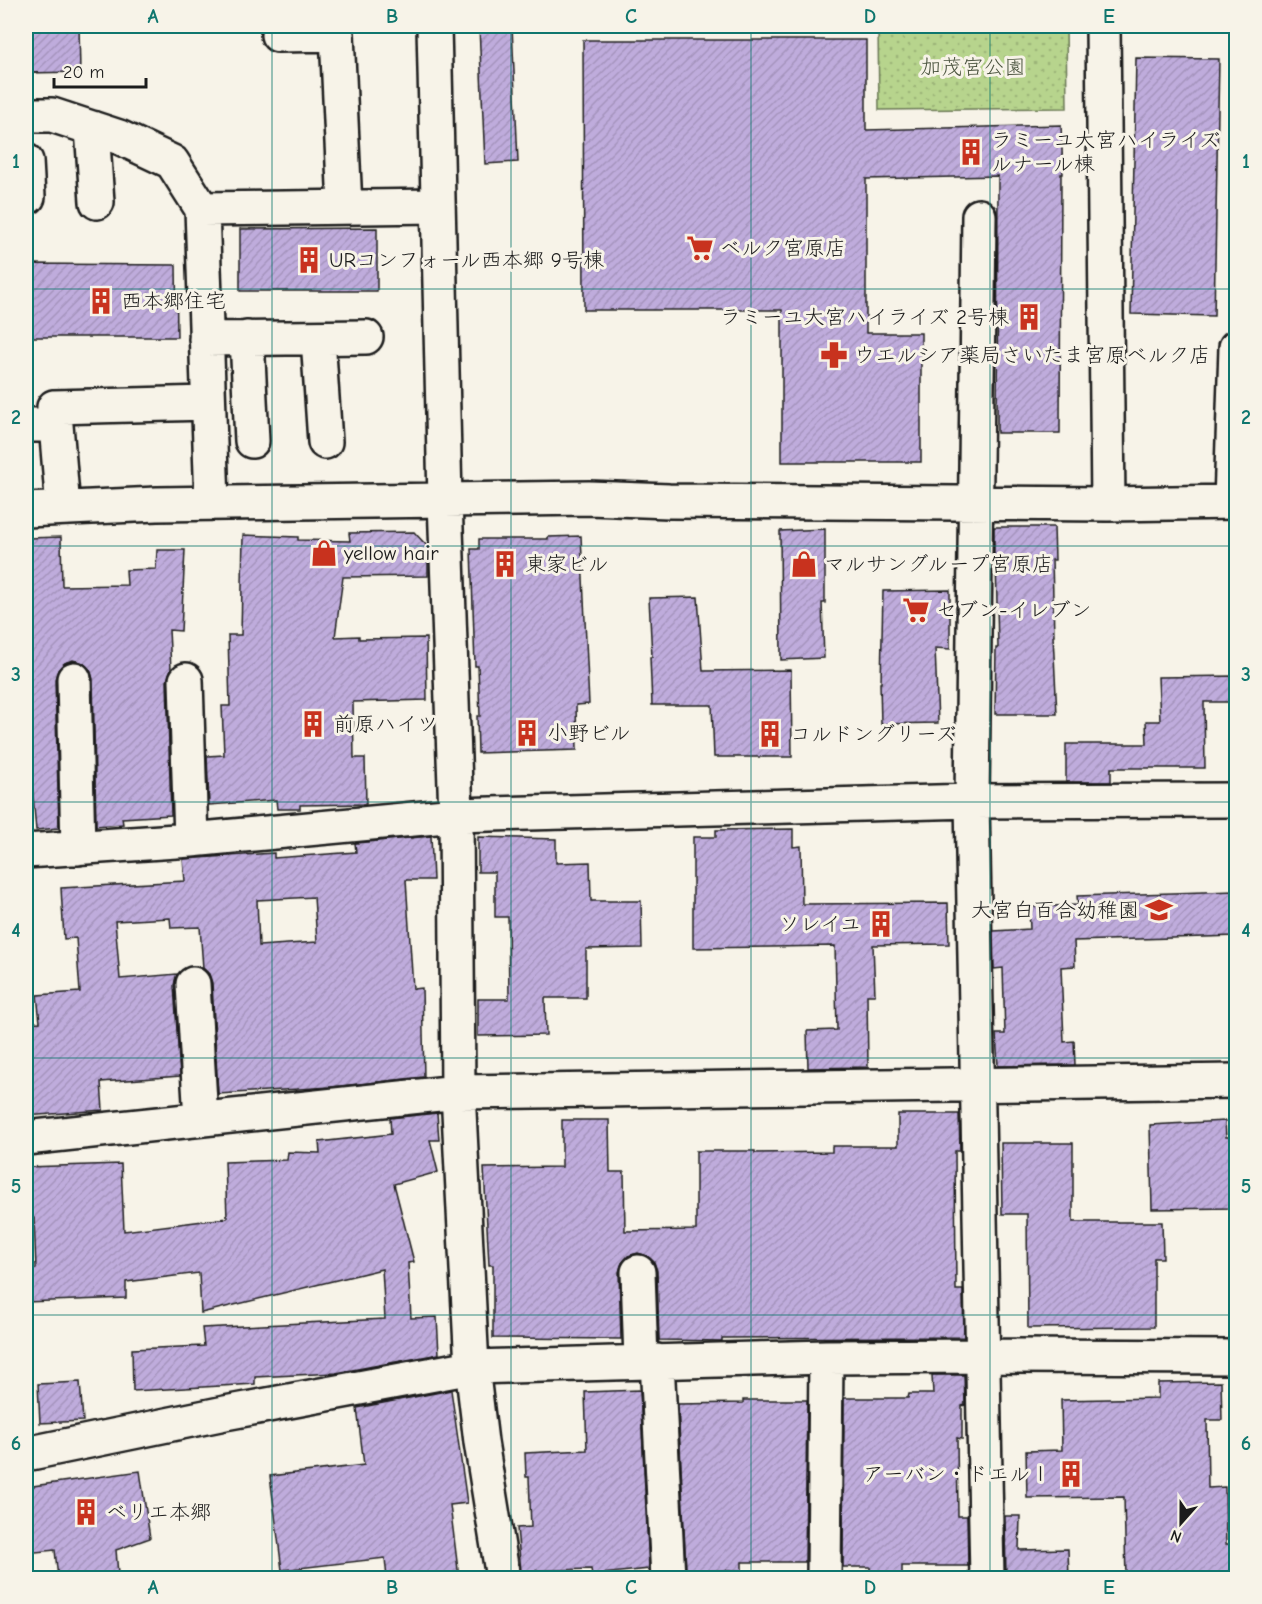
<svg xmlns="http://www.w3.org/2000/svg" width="1262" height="1604" viewBox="0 0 1262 1604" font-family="'Comic Neue','Klee One',sans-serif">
	<defs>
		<pattern id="park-dots" width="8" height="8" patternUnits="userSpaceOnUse" patternTransform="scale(1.5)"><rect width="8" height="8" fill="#b7d48d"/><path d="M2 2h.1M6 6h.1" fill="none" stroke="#9db579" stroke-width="1.8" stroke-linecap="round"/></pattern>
		<pattern id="building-hatch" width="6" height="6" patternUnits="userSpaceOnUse" patternTransform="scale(1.5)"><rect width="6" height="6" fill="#bfacdc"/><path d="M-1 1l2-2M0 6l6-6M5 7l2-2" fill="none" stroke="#a493bc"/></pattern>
	</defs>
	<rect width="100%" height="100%" fill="#f7f3e8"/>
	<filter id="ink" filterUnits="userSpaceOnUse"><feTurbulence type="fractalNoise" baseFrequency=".0167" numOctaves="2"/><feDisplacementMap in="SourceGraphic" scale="12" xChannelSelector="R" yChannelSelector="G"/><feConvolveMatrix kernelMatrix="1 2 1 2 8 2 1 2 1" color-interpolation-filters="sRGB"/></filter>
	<g filter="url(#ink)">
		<path fill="url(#park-dots)" stroke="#6a7854" stroke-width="1.5" d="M878,26H1066L1067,108L879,110Z"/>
		<path fill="url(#building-hatch)" stroke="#1c1c1c" stroke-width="1.5" fill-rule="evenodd" d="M26,26H79L80,72L26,73Z
			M479,26H512L518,162L485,164Z
			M583,40H866V130L1061,125L1063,174H1061L1060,433H997L998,176L866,179V333H921V462H782V310H584Z
			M1136,58L1219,59L1214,316L1131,314Z
			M377,228V291H240V229Z
			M26,264L176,265L177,337H26Z
			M994,527H1054L1055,560H1052L1054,636H1053L1057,714H995L996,648H998L996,560H994Z
			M825,529V603H822L824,658L781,660L780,531Z
			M414,532L428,547V576L343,577L335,637L359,636V639L426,638L427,700L353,702L354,758H365L366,804L300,805V809H277L276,800L209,805L207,756L224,755L222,706H230L228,635H241L243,535L298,537V540L350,541L349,533Z
			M581,536L589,704L576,705L577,750L478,753L477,716H480L478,666H475L471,549H479V539H548V537Z
			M61,537L62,586L127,585L126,570L156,569L157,550H185L181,631L169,630L171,669L167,681L171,815L122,818L123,824L96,826L93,679L90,670L83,663L73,660L65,663L58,670L55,679L59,828L36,830L32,784L26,785V594H29L27,538Z
			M950,590V649L935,648L938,723L881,724L880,683H881L883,591Z
			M698,597L703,671L791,670L792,757H714L712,705H652L650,657H652L649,598Z
			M1236,676V702H1204L1205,768H1111V782H1066V744H1147L1146,721H1160L1158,677Z
			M793,829V847L801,846L802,904L948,903L949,944L873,945L875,995H867L868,1067L808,1068L807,1031L837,1030L835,946L693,948V837H716V830Z
			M431,836L433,880H406L413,989L422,988L424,1077L331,1087L218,1094L212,983L209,974L203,968L200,927L171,928L170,918L115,921L120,979L177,974L174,985L180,1076L101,1082L103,1110L26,1116V1023L40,1022L37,995L80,992L76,938L64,939L61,888L185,881L183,859L274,853V858L356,852L355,843ZM314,897L317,942L259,946L257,900Z
			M478,837L556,839V863L590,862L591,901H641L642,948L586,949V998H545L546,1035L478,1036V999H509L508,917H495V872H478Z
			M1236,891V936L1074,941L1075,966L1061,967L1064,1042L1074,1041L1075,1065L998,1066L996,1034H1005L1003,968L994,969L993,931L1030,929L1029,907L1078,905L1077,896Z
			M437,1113L439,1140H430L438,1172L394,1184L414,1262L408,1263L411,1318L437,1317L439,1354L336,1373L255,1377V1384L133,1391L132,1349L204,1346L202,1328L385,1319L382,1269L201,1313L199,1273L126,1282V1298L26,1302V1271L36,1269L34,1218L26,1219V1167L121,1164L124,1231L227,1218L225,1162L287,1160L288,1152L320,1153L319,1142L391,1134L390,1118Z
			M898,1114H959L960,1151H955L956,1290H963L964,1337L722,1338V1341L659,1340L657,1271L654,1262L647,1256L638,1253L628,1256L622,1263L619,1272L621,1339L493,1338V1265H489L484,1168L562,1167V1120H609L610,1172H624L625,1231L696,1230V1151H755V1153L832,1152V1146H898Z
			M1225,1121L1226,1137H1236V1208L1152,1209L1150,1125Z
			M1001,1143H1073V1222H1162L1163,1258H1154V1327L1028,1328L1027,1214H1002Z
			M932,1375H964L965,1405L962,1406V1439L957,1438L958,1516H967L968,1566H902V1578H870V1567H843L844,1398H908L909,1394H933Z
			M80,1382L83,1421L40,1423L38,1384Z
			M1221,1382L1222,1420H1207L1208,1488L1225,1487L1226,1544H1236V1578H1126L1124,1497L1027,1498L1026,1451L1062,1450L1061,1400L1158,1398V1383Z
			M451,1390L467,1503L450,1505L459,1578H387L385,1558L282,1570L270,1476L364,1465L357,1408Z
			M640,1390L649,1569L592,1575L591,1569L521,1571L517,1528L531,1527L529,1477H526L525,1453L587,1450L585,1392Z
			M743,1400H807L805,1562H742V1570L686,1571L678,1404L743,1403Z
			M140,1471L150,1538L116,1550L118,1574L106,1576V1578H58L55,1550L26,1553V1487Z
			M1005,1516H1020L1019,1550L1068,1549L1069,1578H1006Z"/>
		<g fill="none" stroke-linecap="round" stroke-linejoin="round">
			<defs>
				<path id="minor" d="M434,26L445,500L456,815L458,1092L472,1367L481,1442L503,1578
					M1103,26L1108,504
					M278,35L337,34L345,207
					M26,115H52L119,137L172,162L202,209
					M92,128L97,202
					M26,161L28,197
					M979,216L972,801L987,1578
					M247,338L252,441
					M318,338L325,442
					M206,339L366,337
					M26,425H56L54,407L208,403
					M56,425L63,508
					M1231,502L1236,347
					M212,503L202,209L438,206
					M26,510L157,504L589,498L669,501L1108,504L1236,502
					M74,679L78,848
					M186,680L191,840
					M26,851L191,840L456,815L972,801L1236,800
					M193,984L201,1119
					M26,1138L458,1092L1236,1081
					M638,1272L641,1361
					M657,1361L668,1578
					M26,1454L225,1413L472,1367L826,1357L984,1356L1236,1357
					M824,1578L826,1357"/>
			</defs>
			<use href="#minor" stroke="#1c1c1c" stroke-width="38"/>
			<use href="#minor" stroke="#f7f3e8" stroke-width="33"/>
		</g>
	</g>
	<path fill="none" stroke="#0f766e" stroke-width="1.5" stroke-opacity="0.55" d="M272,26V1578M511,26V1578M751,26V1578M990,26V1578M26,289H1236M26,546H1236M26,802H1236M26,1058H1236M26,1315H1236"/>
	<defs>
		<symbol id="building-bare" viewBox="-9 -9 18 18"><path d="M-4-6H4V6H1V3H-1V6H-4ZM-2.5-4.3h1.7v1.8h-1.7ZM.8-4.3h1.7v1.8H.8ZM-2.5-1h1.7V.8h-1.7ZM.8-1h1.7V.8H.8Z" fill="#c8321e" stroke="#f7f3e8" stroke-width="2.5" paint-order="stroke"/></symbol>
		<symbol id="supermarket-bare" viewBox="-9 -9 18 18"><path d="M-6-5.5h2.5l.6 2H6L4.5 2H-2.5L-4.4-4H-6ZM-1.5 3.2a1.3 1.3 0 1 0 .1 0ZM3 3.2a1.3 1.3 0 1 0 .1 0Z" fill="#c8321e" stroke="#f7f3e8" stroke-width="2.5" paint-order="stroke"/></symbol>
		<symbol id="pharmacy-bare" viewBox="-9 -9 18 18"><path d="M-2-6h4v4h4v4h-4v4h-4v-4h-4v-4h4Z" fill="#c8321e" stroke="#f7f3e8" stroke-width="2.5" paint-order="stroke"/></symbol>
		<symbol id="shop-bare" viewBox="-9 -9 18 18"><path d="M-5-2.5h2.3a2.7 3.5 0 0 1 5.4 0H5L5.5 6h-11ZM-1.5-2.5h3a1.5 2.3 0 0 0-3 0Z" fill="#c8321e" stroke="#f7f3e8" stroke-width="2.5" paint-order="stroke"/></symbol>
		<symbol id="school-bare" viewBox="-9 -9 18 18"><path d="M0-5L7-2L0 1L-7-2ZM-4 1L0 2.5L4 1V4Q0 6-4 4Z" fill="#c8321e" stroke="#f7f3e8" stroke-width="2.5" paint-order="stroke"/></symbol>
	</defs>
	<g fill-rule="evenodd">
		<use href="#building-bare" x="952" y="133" width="38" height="38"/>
		<use href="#supermarket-bare" x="681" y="229" width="38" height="38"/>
		<use href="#building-bare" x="290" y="241" width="38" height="38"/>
		<use href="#building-bare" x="82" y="282" width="38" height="38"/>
		<use href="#building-bare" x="1010" y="298" width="38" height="38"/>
		<use href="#pharmacy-bare" x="815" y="336" width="38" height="38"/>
		<use href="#shop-bare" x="305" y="534" width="38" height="38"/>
		<use href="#building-bare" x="486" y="545" width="38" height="38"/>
		<use href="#shop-bare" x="785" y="545" width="38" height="38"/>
		<use href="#supermarket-bare" x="897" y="591" width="38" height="38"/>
		<use href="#building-bare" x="294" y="705" width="38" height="38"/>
		<use href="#building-bare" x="508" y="714" width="38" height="38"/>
		<use href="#building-bare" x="751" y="715" width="38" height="38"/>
		<use href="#school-bare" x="1140" y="891" width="38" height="38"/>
		<use href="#building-bare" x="862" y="905" width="38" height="38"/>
		<use href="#building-bare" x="1052" y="1455" width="38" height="38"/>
		<use href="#building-bare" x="67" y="1493" width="38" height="38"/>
	</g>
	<g text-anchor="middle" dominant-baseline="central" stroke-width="6" stroke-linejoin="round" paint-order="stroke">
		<g font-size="21" fill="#4a533e" stroke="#f7f3e8">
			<text x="973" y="67">加茂宮公園</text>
		</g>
		<g font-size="21" fill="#1c1c1c" stroke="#f7f3e8" text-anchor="start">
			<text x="991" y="140">ラミーユ大宮ハイライズ<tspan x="991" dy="24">ルナール棟</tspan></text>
			<text x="720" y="248">ベルク宮原店</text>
			<text x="329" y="260">URコンフォール西本郷 9号棟</text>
			<text x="121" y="301">西本郷住宅</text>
			<text x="1009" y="317" text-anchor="end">ラミーユ大宮ハイライズ 2号棟</text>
			<text x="854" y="355">ウエルシア薬局さいたま宮原ベルク店</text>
			<text x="344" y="553">yellow hair</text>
			<text x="525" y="564">東家ビル</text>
			<text x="824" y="564">マルサングループ宮原店</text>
			<text x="936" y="610">セブン-イレブン</text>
			<text x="333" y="724">前原ハイツ</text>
			<text x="547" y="733">小野ビル</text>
			<text x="790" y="734">コルドングリーズ</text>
			<text x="1139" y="910" text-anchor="end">大宮白百合幼稚園</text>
			<text x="861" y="924" text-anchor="end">ソレイユ</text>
			<text x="1051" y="1474" text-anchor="end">アーバン・ドエルⅠ</text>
			<text x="106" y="1512">ベリエ本郷</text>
		</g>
	</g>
	<rect width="1262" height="1604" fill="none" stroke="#f7f3e8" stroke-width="66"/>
	<g transform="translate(1181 1523) rotate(201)" stroke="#f7f3e8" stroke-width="4.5" paint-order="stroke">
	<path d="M0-4.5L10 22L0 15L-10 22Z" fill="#1c1c1c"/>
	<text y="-9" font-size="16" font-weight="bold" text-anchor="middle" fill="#1c1c1c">N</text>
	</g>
	<path d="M54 78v9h92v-9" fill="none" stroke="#1c1c1c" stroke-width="3"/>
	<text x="63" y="78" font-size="18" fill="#1c1c1c" stroke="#f7f3e8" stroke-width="4.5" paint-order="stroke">20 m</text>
	<rect x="33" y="33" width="1196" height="1538" fill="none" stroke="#0f766e" stroke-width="2"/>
	<g font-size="20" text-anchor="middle" font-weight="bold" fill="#0f766e">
		<text x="153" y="23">A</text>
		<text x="392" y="23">B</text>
		<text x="631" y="23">C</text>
		<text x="870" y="23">D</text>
		<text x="1109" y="23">E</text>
		<text x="16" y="168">1</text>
		<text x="1246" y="168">1</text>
		<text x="16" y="424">2</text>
		<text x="1246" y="424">2</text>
		<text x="16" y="681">3</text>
		<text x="1246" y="681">3</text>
		<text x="16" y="937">4</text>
		<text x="1246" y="937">4</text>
		<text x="16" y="1193">5</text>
		<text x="1246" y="1193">5</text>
		<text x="16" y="1450">6</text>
		<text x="1246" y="1450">6</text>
		<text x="153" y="1594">A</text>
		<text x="392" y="1594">B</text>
		<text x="631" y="1594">C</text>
		<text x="870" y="1594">D</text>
		<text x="1109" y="1594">E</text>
	</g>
</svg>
